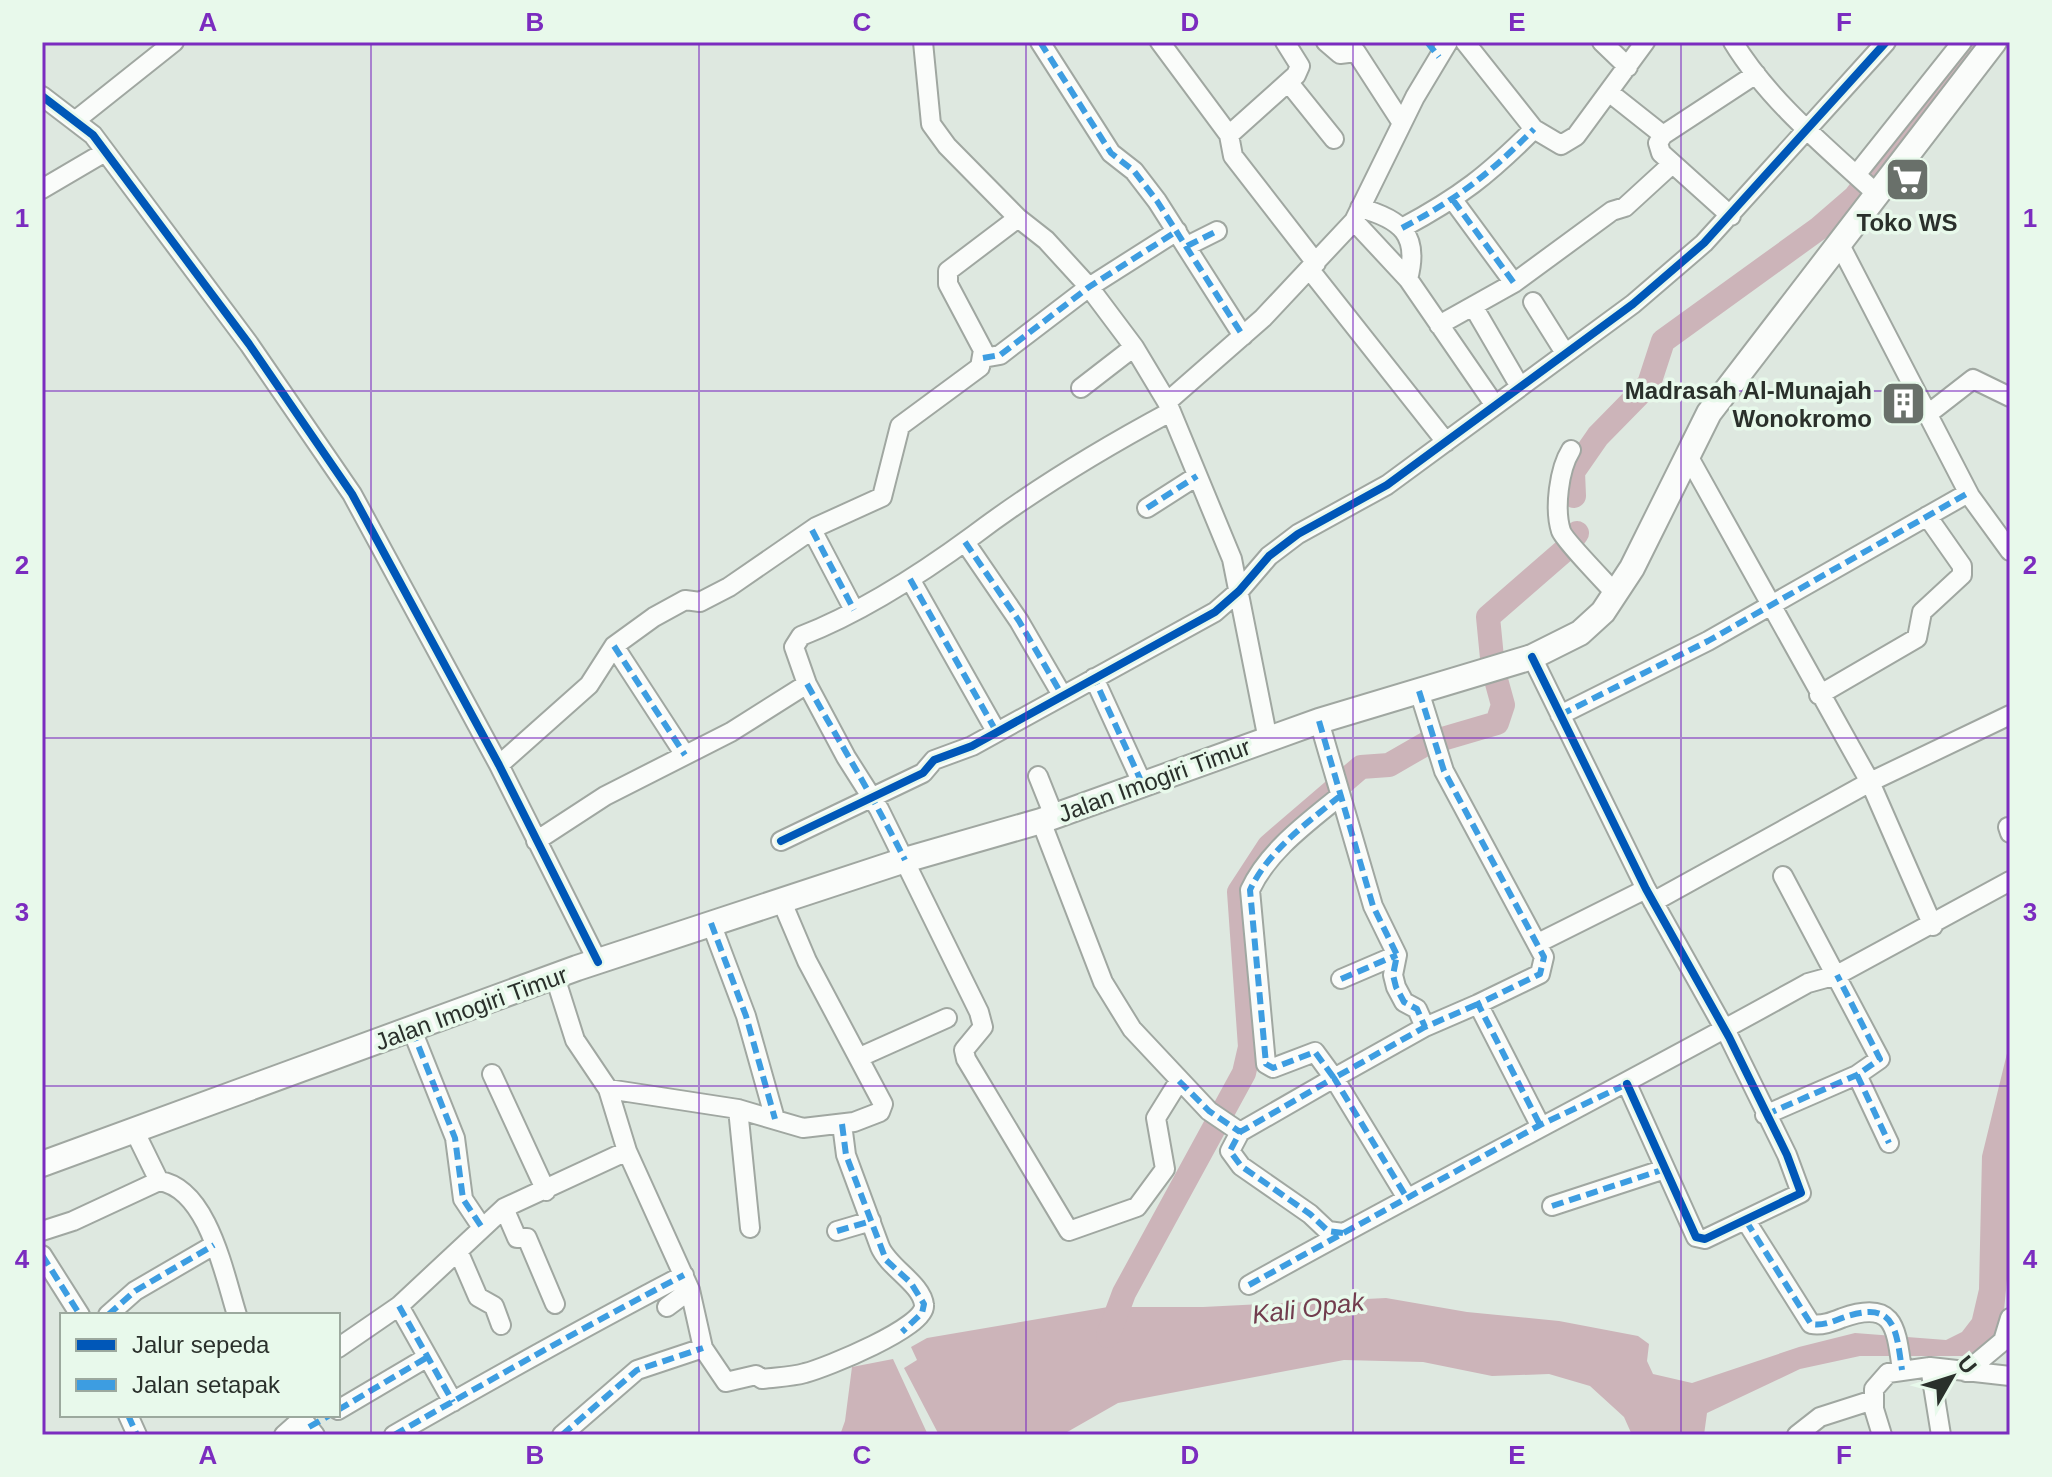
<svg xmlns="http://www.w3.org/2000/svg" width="2052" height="1477" viewBox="0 0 2052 1477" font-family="Arial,sans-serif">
	<rect width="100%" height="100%" fill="#dee8e0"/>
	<path fill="#ccb4b9" d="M2010,1041L2009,1258L2002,1332L1992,1343L1967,1356H1860L1800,1369L1707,1413L1704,1435H1632L1624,1417L1590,1386L1549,1374L1492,1376L1423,1362L1344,1360L1118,1403L1062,1435H939L904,1368L917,1360L911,1347L927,1338L1108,1307H1203L1386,1298L1467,1312L1559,1321L1638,1336L1649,1344L1647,1361L1653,1374L1692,1383L1799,1347L1855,1333L1946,1340L1962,1332L1972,1319L1979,1289L1982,1156Z
		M893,1359L928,1435H840L845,1421L852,1367Z"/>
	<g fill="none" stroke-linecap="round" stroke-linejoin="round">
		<path stroke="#ccb4b9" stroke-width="24" d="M1574,496L1573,472L1598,436L1649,384L1663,341L1818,229L1855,197L1974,42
			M1492,658L1488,617L1565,550L1577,533
			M1439,740L1497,723L1503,705L1495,676
			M1108,1336L1124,1293L1244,1073L1250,1047L1239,892L1269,846L1361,767L1389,765L1429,742"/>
		<defs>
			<path id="minor" d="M923,42L931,124L947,146L1018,218L1046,240L1089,287L1134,347L1167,402L1232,559L1268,740
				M1040,42L1111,153L1134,171L1157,201L1243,336
				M1160,42L1229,135L1233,156L1316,263
				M1326,42L1340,54L1356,52L1402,123
				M1465,42L1534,129L1561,145L1576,136L1645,42
				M1602,42L1628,67
				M1733,42C1769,101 1828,149 1878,195
				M1289,83L1334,139
				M1610,93L1663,135L1658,143L1661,153L1731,216
				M42,96L93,135L249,344L352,494L499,765L598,962
				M76,120L174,42
				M1229,135L1296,75L1300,66L1285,42
				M1663,135L1756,74
				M1856,175L1962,42
				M42,189L105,152
				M1453,200L1514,283
				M1360,208C1401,219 1420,235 1408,279
				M1354,221L1408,279L1494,404
				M1402,228C1460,197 1488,175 1534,129
				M1840,245L1970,496L2010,551
				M1187,246L1217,231
				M1310,270L1446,442
				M1533,302L1565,353
				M1473,306L1519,385
				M1439,325L1514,283L1612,211L1625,207L1672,164
				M983,358L1000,355L1089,287L1177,231
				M1081,388L1134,347
				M1167,402L1263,318L1354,221L1415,97L1448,42
				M1170,412C1103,448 1035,489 974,535C921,574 863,612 801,636L794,647L807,684L846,757L879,809L979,1012L983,1027L964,1050L966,1059L1069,1231L1137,1207L1165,1169L1156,1118L1179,1081
				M1928,414L1973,379L2010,397
				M1571,450C1559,469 1554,509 1561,531C1564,540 1607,584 1616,594
				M1687,454L1870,782L1933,926
				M1147,508L1197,476
				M812,530L854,610
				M965,542L1019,621L1062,695
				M910,579L996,731
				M614,646L685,755
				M1532,657L1646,889L1729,1037L1787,1155L1801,1193L1705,1239L1696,1237L1627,1084
				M1094,678L1142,783
				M1419,691L1444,771L1544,957L1540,974L1478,1004L1540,1125
				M1819,695L1917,638L1922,612L1962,575V566L1927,516
				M1560,715L1708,641L1968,493
				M1319,721L1373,906L1397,955L1393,975L1396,987L1404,1002L1417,1009L1425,1027
				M499,765L589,685L614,646L654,617L685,600L700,602L729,587L816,527L882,497L900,426L980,367L983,350L948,284V271L1018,218
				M1038,776L1054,816
				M1340,796C1307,823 1268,851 1250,890L1266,1064L1273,1068L1315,1052L1334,1078L1425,1027L1478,1004
				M1041,821L1103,982L1132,1029L1209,1111L1240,1132
				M2008,827L2010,833
				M536,841L605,796L731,732L807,684
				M781,841L923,773L934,760L972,746L1215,612L1239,591L1269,556L1298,534L1387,485L1633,304L1704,243L1886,42
				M1653,902L1870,782L2010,715
				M711,923L746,1016L775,1119
				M1538,943L1646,889
				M555,977L575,1040L608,1089L627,1151L690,1290L703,1348L726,1382L756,1375L762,1379C776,1377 791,1377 805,1373C825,1368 927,1327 924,1305C922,1284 889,1268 880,1247L846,1155L842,1124
				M1341,979L1397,955
				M412,1030L455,1138L463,1199L481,1226
				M860,1057L947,1018
				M492,1074L546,1191
				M1857,1075L1889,1143
				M608,1089L738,1109L803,1128L854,1122L880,1112L883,1104L807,961L782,902
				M738,1109L750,1228
				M1765,1115L1857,1075L1880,1059L1783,876
				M159,1181C208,1188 224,1274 237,1315
				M1552,1206L1665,1169
				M504,1208L517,1238H527L555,1304
				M1746,1221L1811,1324C1822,1326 1832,1322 1842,1318C1895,1299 1896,1328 1902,1370
				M42,1231L73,1221L159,1181L135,1132
				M837,1231L871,1221
				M1343,1233L1328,1231L1310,1214L1241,1166L1230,1151L1240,1132L1334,1078L1407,1198
				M459,1253L478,1297L494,1306L501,1325
				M42,1255L80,1315
				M1249,1285C1434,1182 1623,1086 1808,983L1837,975L2010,881
				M399,1306L453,1402
				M667,1307L690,1290
				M108,1315L135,1291L214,1245
				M338,1348L399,1306L504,1208L627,1151
				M1930,1367L1941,1435
				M1966,1372L2003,1341L2010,1318
				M338,1410L426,1358
				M128,1415L137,1435
				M299,1415L315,1435
				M284,1435L302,1419
				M394,1435C490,1380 586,1326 684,1275
				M562,1435L637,1370L703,1348
				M1797,1435L1820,1417L1873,1400
				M1882,1435L1874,1409V1389L1888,1373L1930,1367L2010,1376"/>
			<path id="major" d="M42,1164L577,968L905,860L1041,821L1319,721L1532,657L1580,633L1603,612L1632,568L1709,413L1994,42"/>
		</defs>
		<use href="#minor" stroke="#a0a7a1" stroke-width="22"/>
		<use href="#major" stroke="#a0a7a1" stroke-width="28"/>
		<use href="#minor" stroke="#fafcfa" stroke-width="18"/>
		<use href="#major" stroke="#fafcfa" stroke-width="24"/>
		<path stroke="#3d9de1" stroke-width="6" stroke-dasharray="12 6" stroke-linecap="butt" d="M1040,42L1111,153L1134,171L1157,201L1243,336
			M1427,42L1439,57
			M1453,200L1514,283
			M1402,228C1460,197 1488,175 1534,129
			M1187,246L1217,231
			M983,358L1000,355L1089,287L1177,231
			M1147,508L1197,476
			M812,530L854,610
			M965,542L1019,621L1062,695
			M910,579L996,731
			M614,646L685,755
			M1090,680L1094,678L1142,783
			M807,684C840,743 875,800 905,860
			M1419,691L1444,771L1544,957L1540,974L1478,1004L1540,1125
			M1560,715L1708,641L1968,493
			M1319,721L1373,906L1397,955L1393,975L1396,987L1404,1002L1417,1009L1425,1027
			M1340,796C1307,823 1268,851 1250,890L1266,1064L1273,1068L1315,1052L1334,1078L1425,1027L1478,1004
			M711,923L746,1016L775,1119
			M1341,979L1397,955
			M412,1030L455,1138L463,1199L481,1226
			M1857,1075L1889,1143
			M1179,1081L1209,1111L1240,1132
			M1765,1115L1857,1075L1880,1059L1837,975
			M842,1124L846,1155L886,1260L911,1283L924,1304L922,1313L902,1332
			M1552,1206L1665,1169
			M1746,1221L1811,1324C1822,1326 1832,1322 1842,1318C1895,1299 1896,1328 1902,1370
			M837,1231L871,1221
			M1343,1233L1328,1231L1310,1214L1241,1166L1230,1151L1240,1132L1334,1078L1407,1198
			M42,1255L80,1315
			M1249,1285L1540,1125L1627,1084L1630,1091
			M399,1306L453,1402
			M108,1315L135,1291L214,1245
			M338,1410L426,1358
			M128,1415L137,1435
			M309,1427L330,1415
			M394,1435C490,1380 586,1326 684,1275
			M562,1435L637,1370L703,1348"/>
		<defs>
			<path id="cycleway" d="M42,96L93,135L249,344L352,494L499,765L598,962
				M1532,657L1646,889L1729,1037L1787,1155L1801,1193L1705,1239L1696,1237L1627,1084
				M781,841L923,773L934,760L972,746L1215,612L1239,591L1269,556L1298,534L1387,485L1633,304L1704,243L1886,42"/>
		</defs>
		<use href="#cycleway" stroke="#e8f9eb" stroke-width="13"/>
		<use href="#cycleway" stroke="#0057b8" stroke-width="8"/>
	</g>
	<path fill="none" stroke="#7b2cbf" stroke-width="2" stroke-opacity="0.55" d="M371,42V1435M699,42V1435M1026,42V1435M1353,42V1435M1681,42V1435M42,391H2010M42,738H2010M42,1086H2010"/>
	<defs>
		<symbol id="supermarket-square" viewBox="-11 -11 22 22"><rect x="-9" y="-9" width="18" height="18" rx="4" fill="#69706a" stroke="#e8f9eb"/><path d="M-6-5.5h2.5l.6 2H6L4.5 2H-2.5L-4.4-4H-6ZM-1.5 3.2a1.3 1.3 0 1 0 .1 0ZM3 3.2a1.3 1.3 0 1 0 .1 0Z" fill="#fff"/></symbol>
		<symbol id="building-square" viewBox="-11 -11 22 22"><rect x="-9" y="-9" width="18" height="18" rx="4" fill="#69706a" stroke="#e8f9eb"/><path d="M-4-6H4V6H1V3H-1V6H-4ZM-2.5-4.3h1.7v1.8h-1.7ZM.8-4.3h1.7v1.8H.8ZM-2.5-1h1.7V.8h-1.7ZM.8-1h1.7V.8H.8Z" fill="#fff"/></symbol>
	</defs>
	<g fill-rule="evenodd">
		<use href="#supermarket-square" x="1882" y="154" width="51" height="51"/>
		<use href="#building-square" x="1878" y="378" width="51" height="51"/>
	</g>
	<g text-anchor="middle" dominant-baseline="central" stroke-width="7" stroke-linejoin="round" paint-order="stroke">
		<g font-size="24" font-weight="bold" fill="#2a302b" stroke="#e8f9eb">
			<text x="1907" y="222">Toko WS</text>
			<text x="1872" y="390" text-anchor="end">Madrasah Al-Munajah<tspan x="1872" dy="28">Wonokromo</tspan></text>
		</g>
		<g font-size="24" fill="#2a302b" stroke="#e8f9eb">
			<text transform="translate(1154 780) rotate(-20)">Jalan Imogiri Timur</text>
			<text transform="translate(471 1008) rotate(-20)">Jalan Imogiri Timur</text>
		</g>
		<g font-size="26" font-style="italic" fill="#723d4e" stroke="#e8f9eb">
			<text transform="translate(1308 1308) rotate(-7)">Kali Opak</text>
		</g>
	</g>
	<rect width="2052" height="1477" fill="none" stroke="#e8f9eb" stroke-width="88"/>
	<rect x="60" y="1313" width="280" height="104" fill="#e8f9eb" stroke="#9ca99e" stroke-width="2"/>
	<rect x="76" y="1339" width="40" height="12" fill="#0057b8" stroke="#9ca99e" stroke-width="2"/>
	<text x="132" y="1353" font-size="24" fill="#2a302b">Jalur sepeda</text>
	<rect x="76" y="1379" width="40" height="12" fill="#3d9de1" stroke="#9ca99e" stroke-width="2"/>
	<text x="132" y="1393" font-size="24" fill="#2a302b">Jalan setapak</text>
	<g transform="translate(1952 1377) rotate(51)" stroke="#e8f9eb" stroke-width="6" paint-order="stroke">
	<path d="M0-6L14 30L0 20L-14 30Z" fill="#2a302b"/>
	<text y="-12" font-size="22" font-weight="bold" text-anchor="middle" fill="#2a302b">U</text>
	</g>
	<rect x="44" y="44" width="1964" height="1389" fill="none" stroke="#7b2cbf" stroke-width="3"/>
	<g font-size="26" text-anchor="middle" font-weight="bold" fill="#7b2cbf">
		<text x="208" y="31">A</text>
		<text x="535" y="31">B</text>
		<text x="862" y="31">C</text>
		<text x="1190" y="31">D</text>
		<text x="1517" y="31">E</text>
		<text x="1844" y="31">F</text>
		<text x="22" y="227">1</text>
		<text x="2030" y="227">1</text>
		<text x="22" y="574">2</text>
		<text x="2030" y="574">2</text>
		<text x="22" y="921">3</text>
		<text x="2030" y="921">3</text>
		<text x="22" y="1268">4</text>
		<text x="2030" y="1268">4</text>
		<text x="208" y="1464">A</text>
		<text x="535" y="1464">B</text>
		<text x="862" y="1464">C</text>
		<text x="1190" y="1464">D</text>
		<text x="1517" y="1464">E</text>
		<text x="1844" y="1464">F</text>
	</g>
</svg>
